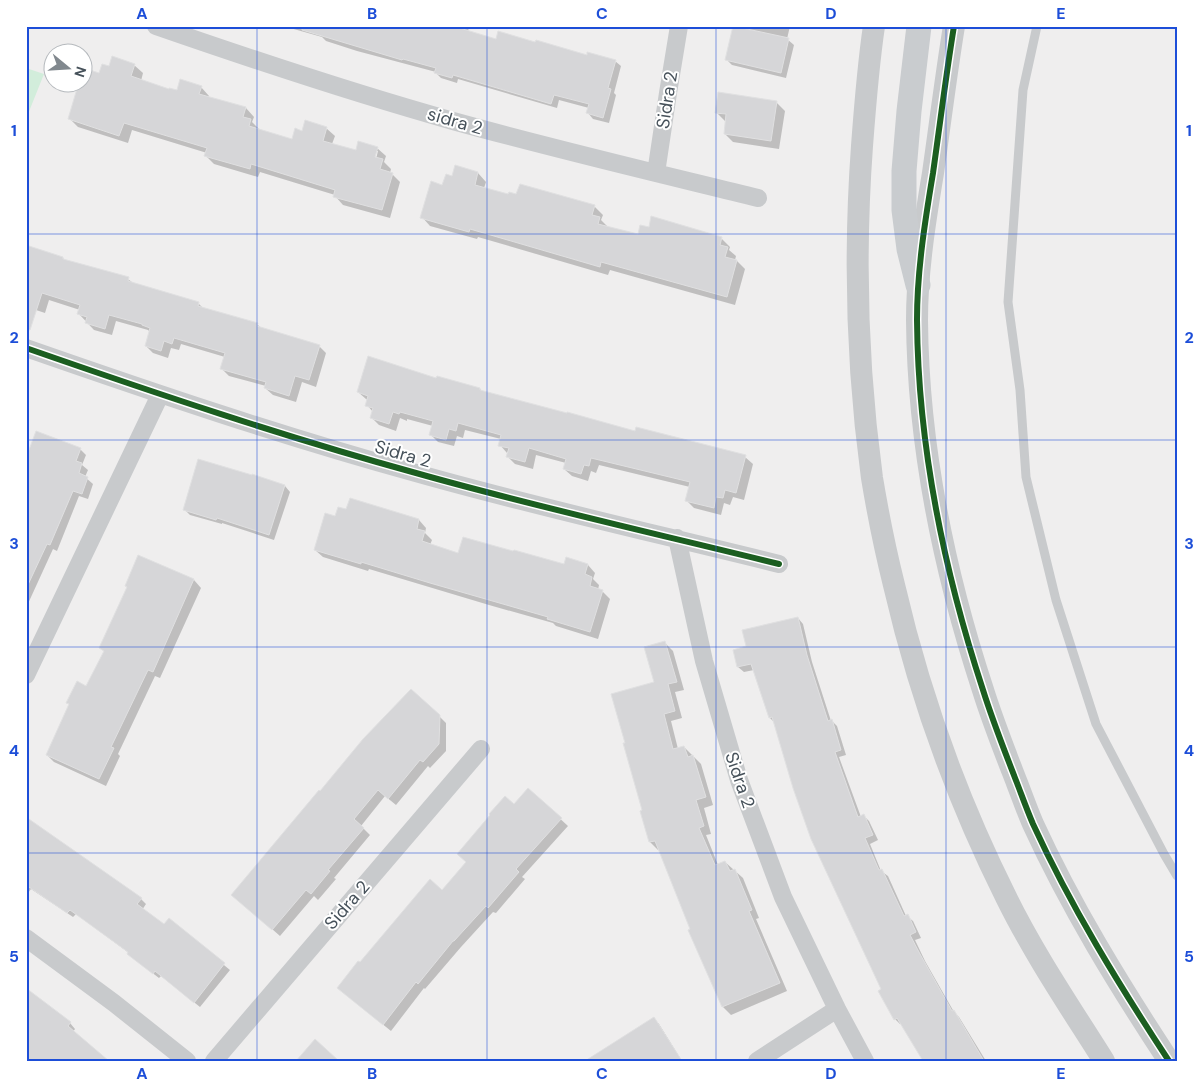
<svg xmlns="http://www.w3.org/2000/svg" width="1203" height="1087" viewBox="0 0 1203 1087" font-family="'DM Sans',sans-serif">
	<rect width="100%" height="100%" fill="#efeeee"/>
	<path fill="#d2eddb" d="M26,68L44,74L26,119Z"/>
	<path fill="#0003" fill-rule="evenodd" d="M283,26H469L468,32L497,40L588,57L615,61L621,66L614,93L616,95L609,123L593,119L588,113L589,108L559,100L557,108L458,79L457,83L441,78L436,73V72L357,51L326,41L322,37Z
		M734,26H790L787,39L794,45L786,78L732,65L727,60Z
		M134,65L143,73L141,81L170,90L178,91L201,87L209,96V98L246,108L254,117L252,122L259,129V130L292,141L303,132L326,128L335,136L332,144L357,151L377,148L386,156L384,162L391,169L390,173L392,174L400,182L390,218L343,205L335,196V195L260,172L258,177L214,164L206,156L207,153L132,130L128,143L78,127L69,118L82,82L100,75L110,68ZM375,151H378L375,163Z
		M776,102L785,111L779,149L733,142L725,134L727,121H725L716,112Z
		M478,173L486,182L484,188L509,195L594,206L603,215L601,220L608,227L639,236L721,238L730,247L729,250L736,256L735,260L737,261L745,269L735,305L610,270L608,275L478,237L477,239L430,226L422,217L443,186L453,177Z
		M63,258L65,261L128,279L133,283L198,303L204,309L257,324L262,329L319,346L326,353L316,387L302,382L296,402L273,395L265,388L266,386L229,376L222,369L225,357L181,344L179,350L171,348L168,358L153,353L146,346L150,332L148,330L116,321L112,335L94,330L79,314L80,310L49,300L45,313L27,307Z
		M437,380L480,389L483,392L636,433L745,457L753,464L744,500L733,497L730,505L724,503L721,515L694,508L686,500L690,487L599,465L596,473L591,471L588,481L572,476L564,469L566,463L536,455L533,469L515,464L508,457L507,453L500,445L501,439L465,430L463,438L457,436L454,446L438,442L430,434L433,426L407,419V421L400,418L396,431L379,425L372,418L373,412L367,405L368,400L366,399L358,392Z
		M80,449L86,455L82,465L88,470L85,477L93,484L88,499L79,496L57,551L53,549L26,608V461Z
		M253,476L285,486L290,492L274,540L222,523V524L190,515L184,509Z
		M336,517L419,520L426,528L425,533L432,540L430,545L459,554L564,566L588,565L595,573L593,579L599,585L598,590L602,591L610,599L598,639L556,626L553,623L489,605L369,569L368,571L323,557L315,550Z
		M139,557L194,580L201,588L160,678L155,676L118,754L120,756L106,786L54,762L47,755L87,687L105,652L101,648L128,588Z
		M798,618L803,624L812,662L831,721H832L837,726L846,755L839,757L861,817L864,816L869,821L878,840L870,844L881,871L888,876L906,916H907L913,921L921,938L915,940L925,961L954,1012L959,1017L986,1061H925L902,1023L900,1024L895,1019L775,723L770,718L754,670L744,672L738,667L734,651L747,647Z
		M665,643L673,651L684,690L675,692L682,718L671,721L678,749L684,747L701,764L713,805L704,808L711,834L706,835L718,865L725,862L743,878L759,918L756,919L787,991L731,1015L723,1007L689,931L692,930L659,849L658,850L650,842L644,811L626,744L655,683Z
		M439,716L446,723V751L430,768L428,766L396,805L385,796L361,826L370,835L334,878L336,879L318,900L314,896L280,936L240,901Z
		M529,790L568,826L522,877L525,879L496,913L493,912L461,947L425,989L424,988L391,1031L345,994L360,964L442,892Z
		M26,819L141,899L146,904L142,910L164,926L169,920L230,970L200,1007L161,976L159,978L134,959L128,954L129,953L76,914L73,917L31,889L28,893L26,891Z
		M654,1018L659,1024L682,1061H585Z
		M70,1023L75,1029L73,1032L26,1061Z"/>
	<path fill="#d6d6d8" stroke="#e0e0e1" d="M302,26H453L496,39L498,31L535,42L536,40L587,55V52L616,60L608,88L611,89L603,118L586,113L589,104L554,95L551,104L453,75L452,78L434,73L436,68L403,59L402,60L302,30Z
		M733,26L789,38L781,73L725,60Z
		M112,56L135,64L131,76L169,89V88L177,90L180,79L202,86L199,94L246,107L243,117L251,119L249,126L292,139L295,128L302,131L305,120L327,127L323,141L356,150L358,141L378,147L375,157L383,159L380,169L393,173L382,210L333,197L335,190L251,164L250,169L204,156L207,148L124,123L119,136L68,119L79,82H82V73L84,68L99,73L102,64L109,66Z
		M718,92L777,101L771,141L724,134L726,114L715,113Z
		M455,165L478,172L475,185L508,194L509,192L516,194L520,184L595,205L592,215L600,217L598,224L638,234L640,225L649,227L651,216L722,237L720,245L728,247L725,257L737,260L727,297L601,262L600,267L470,229L469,232L420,218L431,181L442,185L446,174L452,176Z
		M26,245L63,257V259L129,277L128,281L199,302L198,306L258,323L257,326L320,345L309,380L295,376L289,396L264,388L266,382L220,369L225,353L174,338L172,344L164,341L161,351L145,346L150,328L142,325V324L109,315L105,329L85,323L87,317L77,314L80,305L42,293L30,330L26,329Z
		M368,356L436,378L437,376L480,388V390L567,413V412L635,431L636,427L746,455L736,493L725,490L723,498L716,497L714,508L685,501L690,482L591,458L589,466L584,465L581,474L563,469L566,459L529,448L525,462L506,457L509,448L498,446L501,435L458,423L456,431L449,429L446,440L429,435L433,421L400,412L399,414L393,412L389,424L370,418L373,408L365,406L368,396L357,392Z
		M36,431L81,448L76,461L82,463L79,473L88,477L82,494L73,491L50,545L47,544L26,589V458Z
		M198,459L252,475V474L285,485L269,535L217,518L216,520L183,510Z
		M350,498L419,519L417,529L425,531L422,541L458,553L463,537L513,551L514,550L564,564L566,557L588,564L585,574L592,577L590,586L603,590L590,632L547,619L548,617L430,583L361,562V564L314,550L325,513L335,516L338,507L346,509Z
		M138,555L194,579L153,672L148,670L111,747L114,748L99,779L46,755L69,704L66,703L77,681L86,686L104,651L99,648L127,587L125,586Z
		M798,617L807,655L828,721L832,719L841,750L835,752L858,817L864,814L873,835L865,838L879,870L882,869L904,916L908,914L916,932L910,935L920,954L952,1011L954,1010L984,1061H923L897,1018L894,1020L878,991L881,989L811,839L793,788L772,717L769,718L751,664L737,667L733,650L746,646L742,630Z
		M665,641L677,682L668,684L675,711L664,714L673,749L684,746L688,757L693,755L706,797L696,800L704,826L699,828L715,865L725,861L730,871L735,869L752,910L749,911L780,983L722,1007L688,930L690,929L655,841L649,842L640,811L642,810L623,743H625L611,694L654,682L644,647Z
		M411,689L440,715L439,744L423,762L420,760L388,799L378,790L354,819L364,828L328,870L330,871L311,894L306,890L272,930L231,895L319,790L320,791L363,739Z
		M528,788L562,818L516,869L519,872L488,908L486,906L454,941H453L418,984L416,982L383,1025L337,988L358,961L360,962L430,879L442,890L466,862L457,854L490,815L489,814L505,796L514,804Z
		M26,817L142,898L137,904L164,924L169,918L225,963L194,1003L155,971L153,974L127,954L128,952L70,910L67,913L26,885Z
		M26,988L71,1022L68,1026L109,1061H26Z
		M654,1017L682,1061H585Z
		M315,1039L339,1061H296Z"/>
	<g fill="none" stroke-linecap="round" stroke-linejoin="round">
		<path stroke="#c8cacc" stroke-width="9" d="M1037,26L1023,90L1008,302L1020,390L1026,477L1056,600L1096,724L1164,854L1177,876"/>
		<path stroke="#c8cacc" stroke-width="18" d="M156,26C254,60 353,93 453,121C554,149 656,173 758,198
			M656,173L668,93L679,26
			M26,348C155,393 285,437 416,473C536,507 658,534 779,564
			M677,538L704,661L739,780L783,897L837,1009L865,1061
			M26,675L160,395
			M26,938L114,1003L187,1061
			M214,1061L481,749
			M757,1061L837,1009"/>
		<path stroke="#c8cacc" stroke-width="22" d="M874,26C868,66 865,106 862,146C854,256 857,368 872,478C878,514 885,549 894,585C919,693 956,797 1006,897C1034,954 1070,1007 1104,1061
			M954,26C946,75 940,124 933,173C925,221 917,271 917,320C918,446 944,571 983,690C993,722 1005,752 1017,783C1022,796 1027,810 1033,824C1071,907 1119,985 1169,1061"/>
		<path stroke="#c9cccf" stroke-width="25" d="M918,285L909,249L904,210V171L909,111L919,26"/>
		<defs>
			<path id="cycleway" d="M954,26C946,75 940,124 933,173C925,221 917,271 917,320C918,446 944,571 983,690C993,722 1005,752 1017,783C1022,796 1027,810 1033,824C1071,907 1119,985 1169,1061
				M26,348C155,393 285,437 416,473C536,507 658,534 779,564"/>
		</defs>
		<use href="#cycleway" stroke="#fff" stroke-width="9"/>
		<use href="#cycleway" stroke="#1b5e20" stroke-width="6"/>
	</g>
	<path fill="none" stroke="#1d4ed8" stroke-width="1" stroke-opacity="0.55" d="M257,26V1061M487,26V1061M716,26V1061M946,26V1061M26,234H1177M26,440H1177M26,647H1177M26,853H1177"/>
	<g text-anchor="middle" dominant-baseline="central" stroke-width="4" stroke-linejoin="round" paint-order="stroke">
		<g font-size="18" fill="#46515a" stroke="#fff">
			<text transform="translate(667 100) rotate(-81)">Sidra 2</text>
			<text transform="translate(455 121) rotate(16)">sidra 2</text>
			<text transform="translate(403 454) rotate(16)">Sidra 2</text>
			<text transform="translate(740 780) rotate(71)">Sidra 2</text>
			<text transform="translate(347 905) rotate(-49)">Sidra 2</text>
		</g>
	</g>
	<rect width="1203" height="1087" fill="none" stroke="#ffffff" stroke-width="55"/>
	<g transform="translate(68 68) rotate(108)"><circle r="24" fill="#ffffff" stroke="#b5b9bd"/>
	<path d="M0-4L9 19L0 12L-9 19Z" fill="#81888e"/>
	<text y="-8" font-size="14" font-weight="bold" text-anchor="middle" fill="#46515a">N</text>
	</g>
	<rect x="28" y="28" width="1148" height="1032" fill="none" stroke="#1d4ed8" stroke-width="2"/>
	<g font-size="16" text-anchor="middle" font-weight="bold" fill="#1d4ed8">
		<text x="142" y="19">A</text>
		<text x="372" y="19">B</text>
		<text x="602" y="19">C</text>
		<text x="831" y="19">D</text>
		<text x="1061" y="19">E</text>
		<text x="14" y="136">1</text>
		<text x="1189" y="136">1</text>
		<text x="14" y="343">2</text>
		<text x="1189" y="343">2</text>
		<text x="14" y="549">3</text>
		<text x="1189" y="549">3</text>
		<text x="14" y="756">4</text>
		<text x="1189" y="756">4</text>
		<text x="14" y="962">5</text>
		<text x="1189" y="962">5</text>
		<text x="142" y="1079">A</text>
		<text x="372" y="1079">B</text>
		<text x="602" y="1079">C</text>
		<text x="831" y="1079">D</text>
		<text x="1061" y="1079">E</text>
	</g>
</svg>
